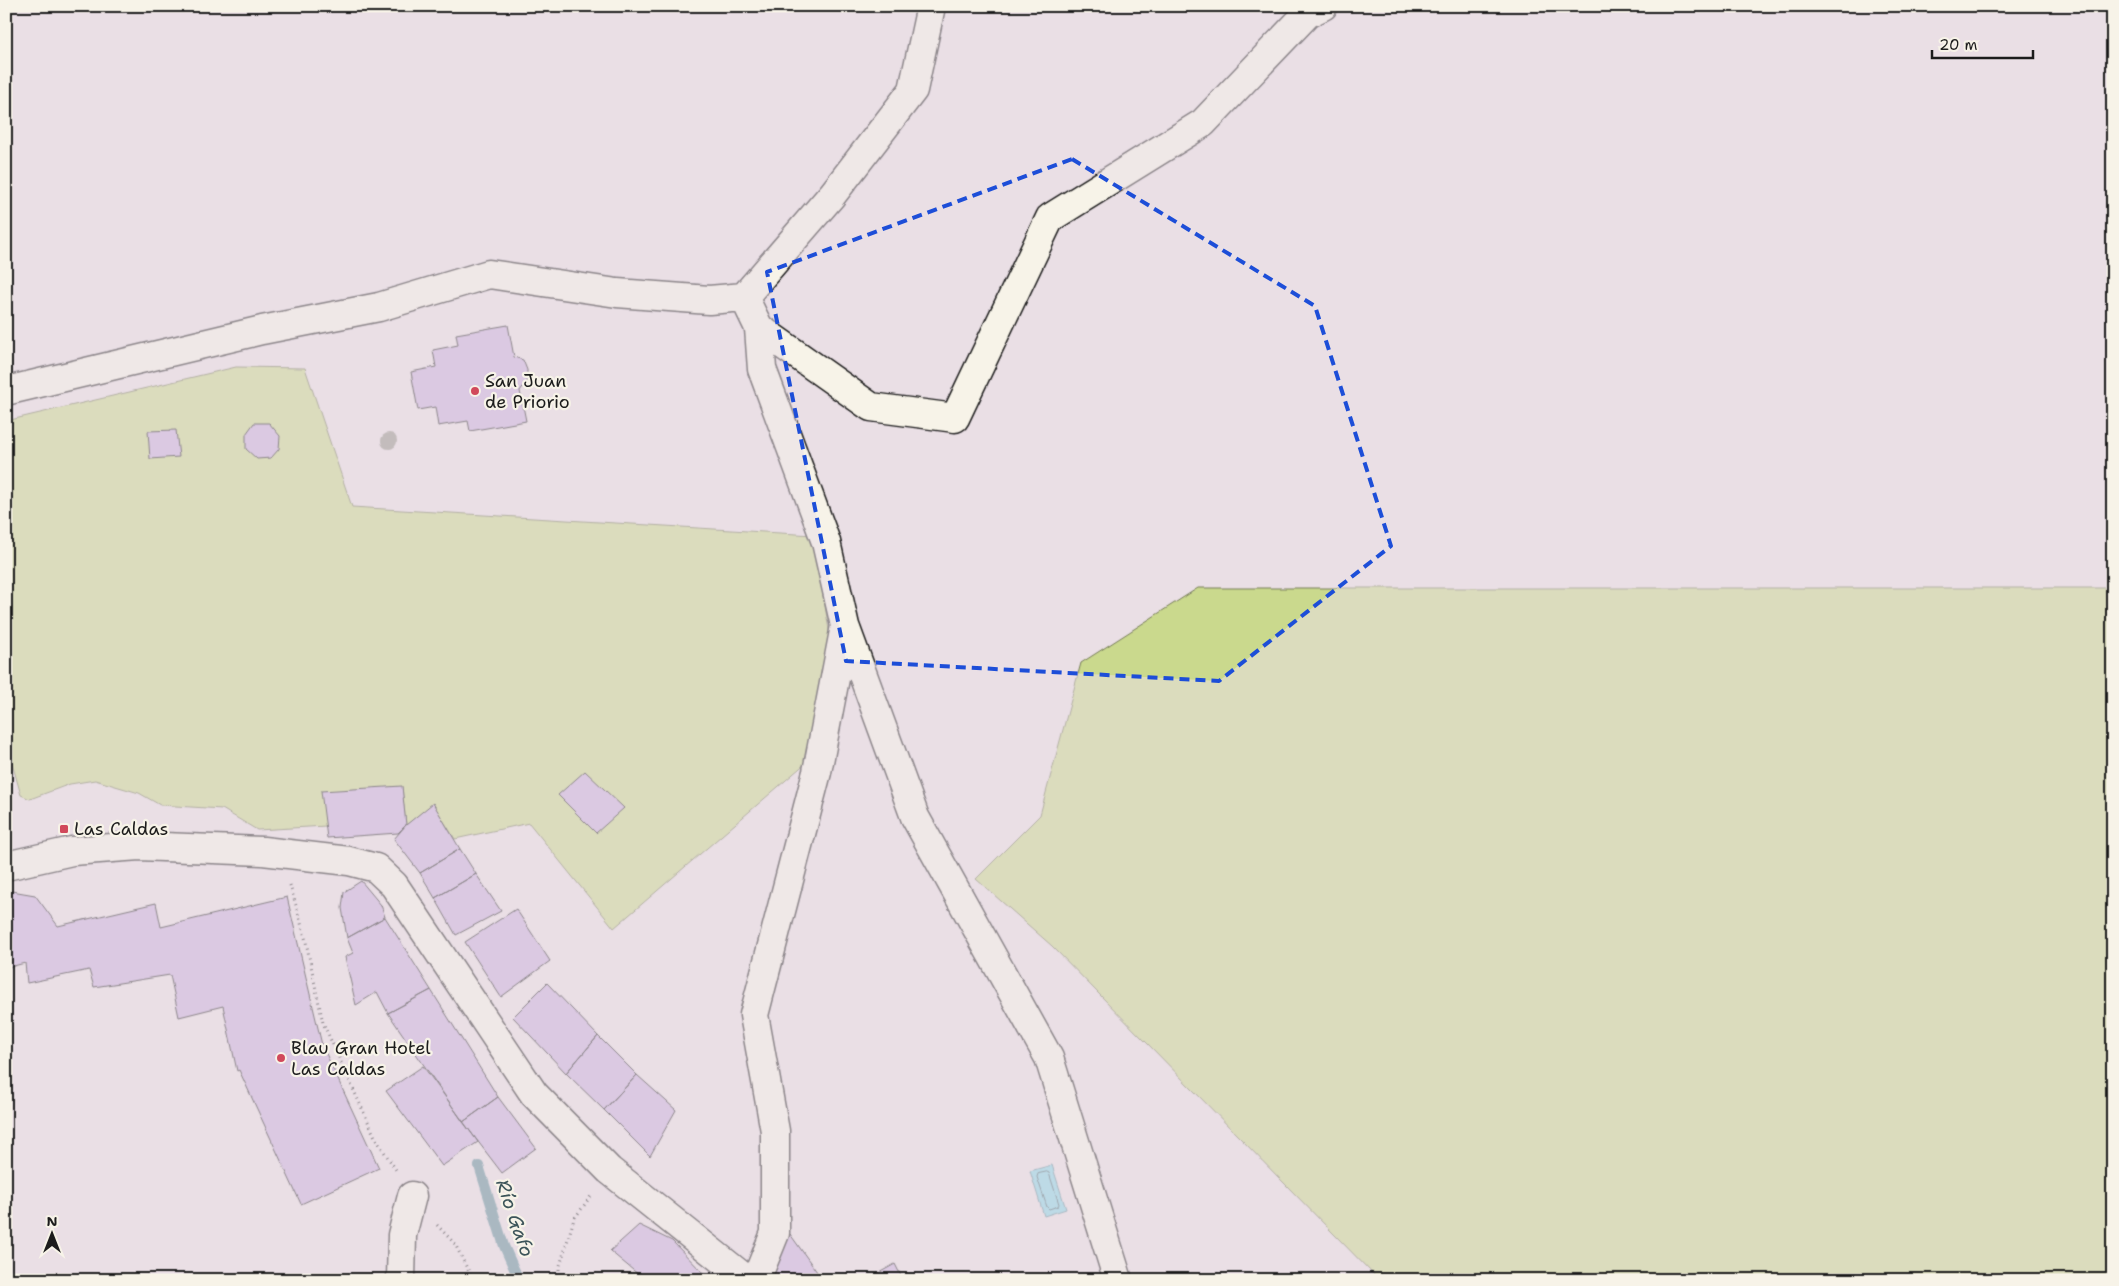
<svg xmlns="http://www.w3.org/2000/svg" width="2119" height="1286" viewBox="0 0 2119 1286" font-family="'Shantell Sans',sans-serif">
	<rect width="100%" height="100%" fill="#eadfe5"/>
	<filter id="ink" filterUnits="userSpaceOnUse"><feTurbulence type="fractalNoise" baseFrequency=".02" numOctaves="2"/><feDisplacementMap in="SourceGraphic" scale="10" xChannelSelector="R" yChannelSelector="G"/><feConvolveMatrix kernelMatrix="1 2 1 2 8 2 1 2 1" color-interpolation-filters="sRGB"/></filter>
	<g filter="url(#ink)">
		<path fill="#cad98d" stroke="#737a54" d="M236,367L305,368L352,507L813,535L830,636L807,762L614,928L529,823L455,839L433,804L406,825L402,787L326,826L257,830L222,809L160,805L139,793L95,780L70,784L30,799L21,795L6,742V421Z
			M1198,588H2113V1280H1379L1052,946L976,879L1040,815L1081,663Z"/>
		<path fill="#88d5e7" stroke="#5d8b96" d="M1052,1165L1066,1209L1044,1216L1030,1171Z"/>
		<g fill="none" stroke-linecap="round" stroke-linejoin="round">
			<path stroke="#47666d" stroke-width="1" d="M1047,1172L1049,1173L1059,1204L1058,1206L1049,1209L1047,1207L1037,1177L1038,1174Z"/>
			<path stroke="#5d8b96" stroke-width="10" d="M479,1166L504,1246L519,1280"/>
		</g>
		<path fill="#cab0de" stroke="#1c1c1c" d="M508,325L514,357L523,360L527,370V381L520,391L526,421L470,431L468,421L438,426L435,407L418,410L411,372L436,367L433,350L458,345L456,334Z
			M254,423H269L280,436L279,449L271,458L257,459L246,449V434Z
			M176,430L179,457L150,459L148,431Z
			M585,771L624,808L596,833L558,795Z
			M402,786L406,825L398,833L327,838L321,791Z
			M433,803L460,849L420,873L394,839L406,825Z
			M460,849L476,874L435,898L420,873Z
			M476,874L501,911L456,935L435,898Z
			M361,881L381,905L385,917L347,938L342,908L344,892Z
			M6,890L35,895L58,926L156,903L161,927L287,897L322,1045L379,1168L301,1204L239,1070L237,1071L223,1006L179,1017L170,975L94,987L89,970L27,983L25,963L6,968Z
			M516,909L550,961L501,997L465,942Z
			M385,917L431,990L388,1013L377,992L356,1005L345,957L353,953L347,938Z
			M547,983L598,1036L566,1073L513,1017Z
			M431,990L498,1097L463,1122L388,1013Z
			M598,1036L637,1075L604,1110L566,1073Z
			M423,1066L478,1142L442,1166L386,1091Z
			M637,1075L676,1110L650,1156L604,1110Z
			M498,1097L536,1148L502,1173L463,1122Z
			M639,1225L672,1241L710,1280H645L610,1251Z
			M790,1234L822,1279L777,1280L771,1270Z
			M895,1264L903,1280H866Z"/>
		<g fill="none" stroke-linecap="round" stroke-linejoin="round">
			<defs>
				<path id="minor" d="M931,6L913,90L832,195L744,297L759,328L871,407L955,418L1050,218L1203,123L1307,14L1323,6
					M6,391L262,330L379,307L489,274L617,293L709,300L744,297
					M845,626L915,817L1049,1058L1118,1280
					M401,1280L402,1235L412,1196
					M756,1280L775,1233V1131L754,1015L817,772L845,626L826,542L762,369L759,328"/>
				<path id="tertiary" d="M6,866L72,851L139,846L263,851L349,861L376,868L394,885L534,1094L609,1170L747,1280"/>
			</defs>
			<use href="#minor" stroke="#1c1c1c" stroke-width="31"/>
			<use href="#tertiary" stroke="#1c1c1c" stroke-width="31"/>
			<path stroke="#1c1c1c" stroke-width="3" stroke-dasharray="1 4" stroke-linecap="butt" d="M290,885L305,937L323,1023L376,1139L396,1170
				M437,1225L455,1244L473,1280
				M559,1280V1269L574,1219L591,1196"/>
			<use href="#minor" stroke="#f7f3e8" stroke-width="28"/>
			<use href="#tertiary" stroke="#f7f3e8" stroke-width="28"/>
		</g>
		<circle fill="#959389" cx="389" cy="441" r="8"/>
	</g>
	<path d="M0 0H2119V1286H0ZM1072,159L1315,306L1391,546L1219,681L846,661L767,272Z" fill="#eadfe5" fill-opacity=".55" fill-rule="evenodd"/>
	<path fill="none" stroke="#1d4ed8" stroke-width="4" stroke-dasharray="10 6" stroke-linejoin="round" d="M1072,159L1315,306L1391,546L1219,681L846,661L767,272Z"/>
	<g fill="#d1495b" stroke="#f7f3e8" stroke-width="2">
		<circle cx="475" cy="391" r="5"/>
		<rect x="59" y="824" width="10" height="10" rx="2.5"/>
		<circle cx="281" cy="1058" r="5"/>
	</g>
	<g text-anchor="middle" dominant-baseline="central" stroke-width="4.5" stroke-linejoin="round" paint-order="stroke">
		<g font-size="18" fill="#1c1c1c" stroke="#f7f3e8" text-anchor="start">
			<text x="485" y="381">San Juan<tspan x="485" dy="21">de Priorio</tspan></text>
			<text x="74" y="829">Las Caldas</text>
			<text x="291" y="1048">Blau Gran Hotel<tspan x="291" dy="21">Las Caldas</tspan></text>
		</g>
		<g font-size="19" font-style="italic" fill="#3c5459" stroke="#f7f3e8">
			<text transform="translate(515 1218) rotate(71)">Río Gafo</text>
		</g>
	</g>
	<rect width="2119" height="1286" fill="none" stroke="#f7f3e8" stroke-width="25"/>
	<rect x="12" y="12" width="2094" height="1261" fill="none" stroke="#1c1c1c" stroke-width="2" filter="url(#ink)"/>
	<g transform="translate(52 1234)" stroke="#f7f3e8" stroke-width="4" paint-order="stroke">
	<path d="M0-4L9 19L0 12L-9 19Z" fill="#1c1c1c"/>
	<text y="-8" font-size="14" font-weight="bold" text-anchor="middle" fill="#1c1c1c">N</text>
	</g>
	<path d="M1932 50v8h101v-8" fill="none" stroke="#1c1c1c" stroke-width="2.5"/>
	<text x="1939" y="50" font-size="15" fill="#1c1c1c" stroke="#f7f3e8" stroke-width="4" paint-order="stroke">20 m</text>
</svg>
